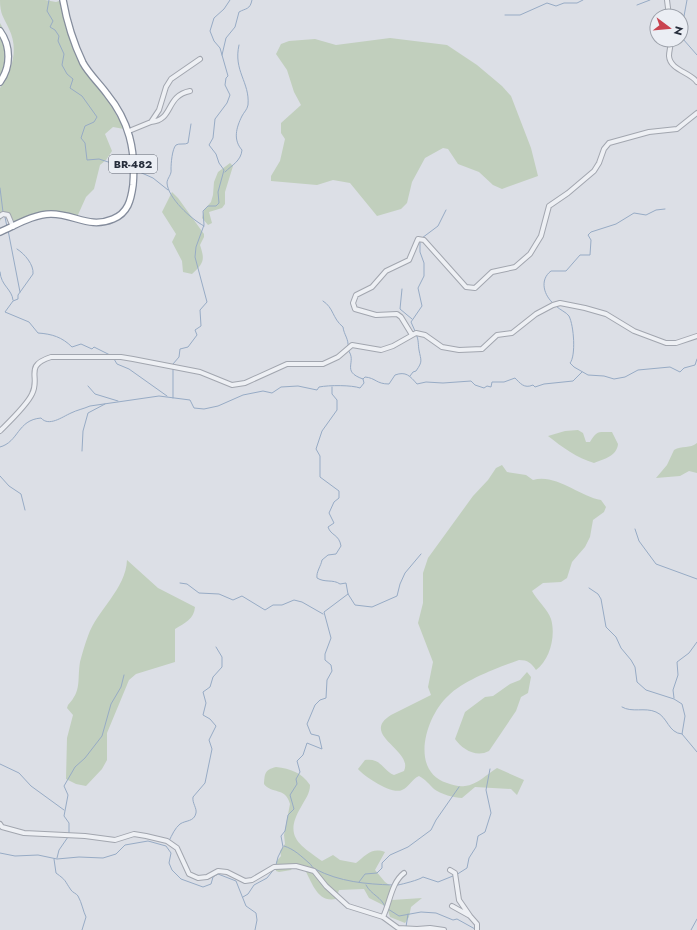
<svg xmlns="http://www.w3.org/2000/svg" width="697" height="930" viewBox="0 0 697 930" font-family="Jost,sans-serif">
	<rect width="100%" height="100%" fill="#dcdfe6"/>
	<path fill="#c1cfbd" d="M0,0H45L56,2L62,0L87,70L108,100L124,129L113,127L105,134L112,151L106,160L100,165L94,189L86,197L77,217L62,213L13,224L10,217L4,214L0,221V88C12,71 19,49 9,29C3,16 0,14 0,0Z
		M0,23C12,43 9,59 0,79Z
		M390,38L447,45L477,65L502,86L511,96L531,148L538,176L502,189L493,185L479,172L458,164L448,149L443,148L425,158L412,182L407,203L401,209L377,216L350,183L333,180L317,185L271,181V176L280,161L285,139L281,133V123L301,105L294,92L287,70L276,54L281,44L289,41L315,39L336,45Z
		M230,163L233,166L225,192V204L222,208L209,212L212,223L208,225L202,218L204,210L211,202L213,195L214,182L218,172Z
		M172,192L178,198L204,234V237L200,245C205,260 204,263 192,274L183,272L182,261L172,242L176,234L162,212Z
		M578,430L583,433L586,442H590C597,430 598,432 612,432L618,444C617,456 604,459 594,463C577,458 562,447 548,436L565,431Z
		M697,443V473L689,471L680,476L656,478L667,465L674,450C682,445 690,449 697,443Z
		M502,465L507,472L526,475L533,480C555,473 579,496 601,500L606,507L604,512L593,520L590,537L585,547L572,562L567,578L561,582L543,583L532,591C537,600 548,610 551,619C556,636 550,660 536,670C531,663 528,660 519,660C497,668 464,680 448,696C426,716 409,771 447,783C453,785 459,787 465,786C477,785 487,774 497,768L524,780L517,795L511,789L475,787L462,798C455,798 440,794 434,789C429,784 426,780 419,776C412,779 409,787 402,790C392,795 365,777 358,769L365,760C382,758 382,770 394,775L404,771C414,750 359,735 391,715L431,695L428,687L433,662L418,623L423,603V573L428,558L473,496L488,480L496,468Z
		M127,560L158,588L195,607C194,619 185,623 175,629V662L136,674L129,680L107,733V760L102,769L86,786L76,784L66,779L67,738L73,715L67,708L68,705C82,690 77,681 80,662C82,654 85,644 88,636C97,610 126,589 127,560Z
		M527,672L531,677L528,693L521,697L516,711L489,751C476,758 462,749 455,739L465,712L485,697L493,696L510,684L520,680Z
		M276,767C291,769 301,772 310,785C310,794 305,799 301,807C283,837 300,845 322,861L333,855L340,860L356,863C366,855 372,847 385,852L375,870L385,882L392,887V900L422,898L411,907L409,917L405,923L390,917L387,907L369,898L364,889L339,890L336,899C317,903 312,882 304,868L295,865L291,870L279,872L276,871V862L281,856L280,851L285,844L284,835L290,804C286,787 271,794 264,784C265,774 264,770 276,767Z"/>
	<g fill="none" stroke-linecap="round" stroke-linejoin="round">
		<path stroke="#97abc5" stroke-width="1" d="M49,0L47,11L53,21L50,27L55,30L59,36L58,41L64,54L62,65L67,74L73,79L70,88L82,96L97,117L94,122L85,126L81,138L85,143L87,160L99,159L130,169
			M687,0L682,27L683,39L697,55
			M637,5L650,0
			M505,15H520L547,3L556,6L564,3H577L583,0
			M222,55L226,38L235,27L239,12C246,8 250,10 252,0
			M191,124L188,143C185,145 179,143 176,145C172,149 171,164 171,169C172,175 167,178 167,183C168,198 191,219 204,226
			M135,170L153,178L168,190
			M225,172C232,165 241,161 242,150C233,140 236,128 242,116C244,112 247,110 248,105C250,82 233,71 239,45
			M0,188L3,212
			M5,217L7,227
			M8,230L20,292
			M422,238L438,226L446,210
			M17,249C25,254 34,265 33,274L18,295V299L13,301L5,312L29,322L38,333C52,334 62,337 72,347L81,344L92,349L94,347L110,355
			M0,272C1,286 12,289 13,300
			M402,289L400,309L412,319
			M323,301C334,308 332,318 343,327C344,335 349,339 348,347
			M554,304C544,296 539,280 551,271H566L580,255H590L591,240L588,235L591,232L616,224L634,213L646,215L656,210L665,209
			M556,306C560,310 566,312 569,316C574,326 576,356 570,363L574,367L588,375L604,376L614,379L625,377L638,370L670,367L680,372L684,368L695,365L697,359
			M415,331L411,322L422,306L418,288L424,276V263L420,252V241
			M348,350C358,362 340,371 363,379L365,377C376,378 376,384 389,384L395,375C406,371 410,376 417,384L426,382L443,383L471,381L475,385L484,388L487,386L491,387L492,382H504L515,378C520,383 524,389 533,385L535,387L544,384L573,381L582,372
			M114,359L117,364L129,369L167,396
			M173,364L179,357L180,349L188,347L197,335L195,330L201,326L200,310L207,302L195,257L196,247L204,225L203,211L208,206H216L219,203L218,192L224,170L219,163L216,154L209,145L213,138L215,119L227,103L230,95L225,85L226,78L228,76L220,48L214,41L210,31L214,18L224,9L230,0
			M173,367V398
			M410,376L413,372L416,371C423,361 421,361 419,350C418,345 419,340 416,334
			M88,386L95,394L118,401
			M332,387V394L337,400V410L322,431L316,449L320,456V477L339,491V498L334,502L329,513L334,523L328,527C331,536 339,534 341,546L336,554L328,555L322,560C321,566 316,572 317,578C325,583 333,579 340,584L346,583L348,594L355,605L372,607L397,596L400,584L405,573L421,554
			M0,447C19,442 17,420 41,418C49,427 62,417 71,413C77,410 83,409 90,406L159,396L190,400L194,408L204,409L218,406L243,395L263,391L272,393L281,387L298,386L317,390L319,387C329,385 352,385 360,388L364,383L363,379
			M82,451L83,431L88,413L105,404
			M0,476L9,486L21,494L25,510
			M635,529L639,541L656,564L697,579
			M180,583L187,584L199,593L219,594L233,600L242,596L265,610L273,605H282L294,600L302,602L323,614
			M589,588L598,594L601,599L606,627L616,637L621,648L631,660L635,667L637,682L646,690L674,699L682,704L685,716L682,734L697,752
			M674,698L673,690L678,675L677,662L689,653L697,642
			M622,707C632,713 645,707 656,712C668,717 668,733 682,734
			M0,764L19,773L31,786L64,810
			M69,833V823L64,816L68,795L64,786L75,767L85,758L102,736L111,704L121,687L124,675
			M169,841C172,835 175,828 180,824C186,820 194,822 196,813C197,808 192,803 193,797L205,783L212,749L209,740L216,726L210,719L203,715L206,703L203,692L210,687L213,677L222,667V657L216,647
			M284,846C294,849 301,856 309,863C312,865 312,868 315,869C340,882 366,884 392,885
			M0,853L15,856L38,855L57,859L79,857L103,858L116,854L125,845L148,841L166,846L171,853L169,863L172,870L181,879L203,887L211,884L213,877L218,874L236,881L246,906L256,913L257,920L255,930
			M57,858L59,850L68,837
			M54,859L56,873C67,881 64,880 71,890C73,893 76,893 78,896C82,903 83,911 86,917L82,930
			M276,865L278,857L283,847L281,836L285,831L288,815L294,809L290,795L297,784L296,779L300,772L297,761L303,755L307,743L322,749L319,736L311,734L307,724L315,705L320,700L326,698L327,680L332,671L331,665L325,660V654L331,638L324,612L348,594
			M456,875L467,868L469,858L476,847L478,836L485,832L491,813L486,790L490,769
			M359,882L365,874L377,873L382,868V863L390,855L408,847L431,830L436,820L459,787
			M366,885C371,895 382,897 385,907
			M398,885C403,884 419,880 423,877L438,882L453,876
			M243,897L248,894L254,885L267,878L275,868
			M388,909L399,916L421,912L436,913L453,920L457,919L475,929
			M406,927L408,914
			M691,930L697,919"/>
		<defs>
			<path id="minor" d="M667,0L669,16
				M671,40C671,45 669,51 669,56C670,70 690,72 697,82
				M151,122C174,120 165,96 190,91
				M129,131L151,122L159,110L166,87L171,79L200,59
				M0,216L3,214L8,215L13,227
				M412,335L401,317L397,314L376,315L355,309L353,303L356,295L372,287L386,271L409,260L418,239L424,240L466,287L475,288L492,272L515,267L530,254L541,236L549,206L568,193L594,171L599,163L604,149L609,143L649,132L677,129L697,113
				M0,431C9,422 27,405 32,394C41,377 23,366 51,357H121L133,359L200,372L232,385L245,383L287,364H323L338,357L352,345L381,350L393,346L416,333L425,335L442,347L459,350L482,349L497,335L512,333L536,314L553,305L560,303L585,308L606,314L634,331L666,343H676L697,336
				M0,824L2,827L24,833L85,836L115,840L134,834L146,836L167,841L177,848L189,874L198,878L207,877L218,871L227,872L245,881L252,880L274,867L296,866L314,871L326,886L348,906L383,917L398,928L417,929L430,928L444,930
				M450,870L455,873L459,900L470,916
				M452,906L470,916L477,924V930
				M383,917C390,903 391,883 404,873"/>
			<path id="highway" d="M0,31C11,46 11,67 0,82
				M0,232C16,225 34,214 51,214C75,214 89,229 113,219C128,213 131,200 133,185C136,150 129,121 107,94C100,84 89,74 83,63C73,42 67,23 63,0"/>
		</defs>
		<use href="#minor" stroke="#a2a6af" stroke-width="6"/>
		<use href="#highway" stroke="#848c9c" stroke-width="8"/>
		<use href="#minor" stroke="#eef0f4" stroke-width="4"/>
		<use href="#highway" stroke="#fff" stroke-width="5.5"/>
	</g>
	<g text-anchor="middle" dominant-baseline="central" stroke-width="3.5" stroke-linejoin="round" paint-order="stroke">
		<rect fill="#ebeef4" stroke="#616772" stroke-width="1" x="109" y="155" width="48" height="18" rx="3"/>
		<g font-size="11" font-weight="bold" fill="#262d3b">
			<text x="133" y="164">BR-482</text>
		</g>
	</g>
	<g transform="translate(669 28) rotate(106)"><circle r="19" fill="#ebeef4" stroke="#9ca1aa"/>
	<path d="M0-3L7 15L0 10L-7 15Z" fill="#c94350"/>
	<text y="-6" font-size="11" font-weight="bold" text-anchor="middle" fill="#262d3b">N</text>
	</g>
</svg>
